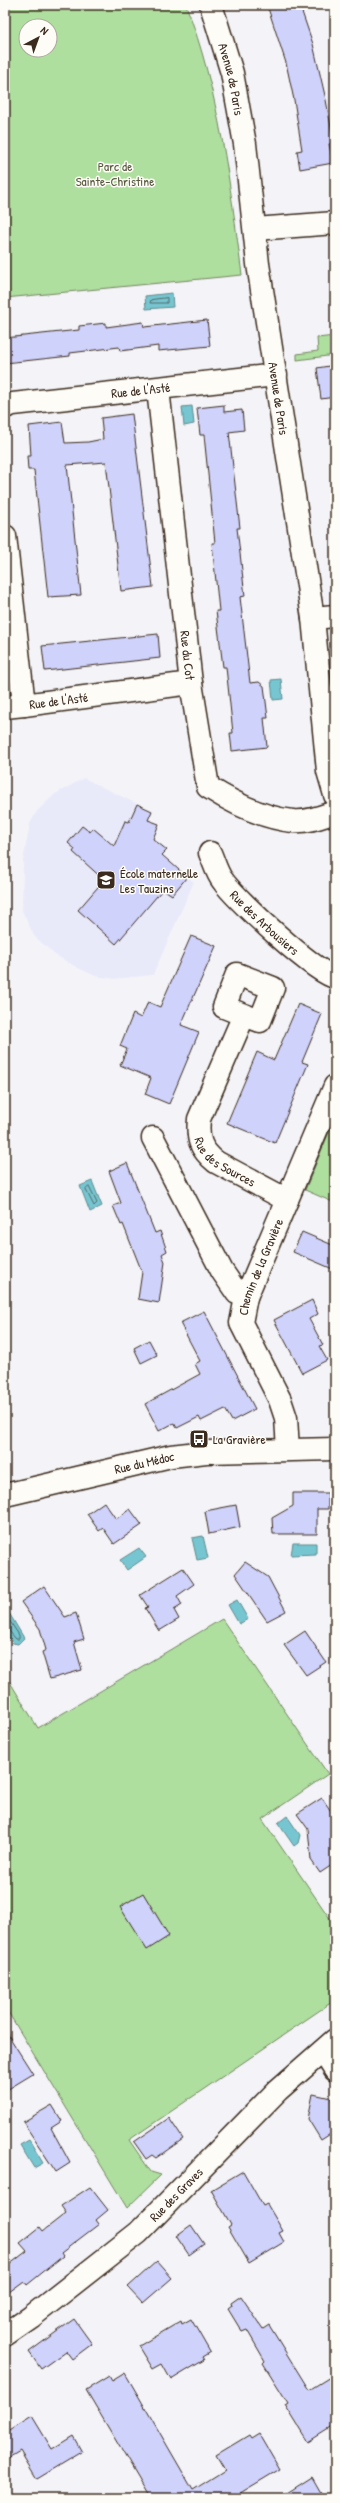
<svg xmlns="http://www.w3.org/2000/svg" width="340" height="2503" viewBox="0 0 340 2503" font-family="'Patrick Hand',sans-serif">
	<rect width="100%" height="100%" fill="#f4f4f8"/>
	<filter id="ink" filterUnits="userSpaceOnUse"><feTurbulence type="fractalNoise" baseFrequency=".025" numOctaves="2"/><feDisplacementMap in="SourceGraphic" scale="8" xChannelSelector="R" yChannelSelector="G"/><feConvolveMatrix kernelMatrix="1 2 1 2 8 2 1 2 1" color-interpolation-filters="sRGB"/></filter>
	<g filter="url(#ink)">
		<path fill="#e9eaf9" d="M84,778L152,811L149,819L159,824L153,839L167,850L162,855L194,882L153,975L115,979L95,976L76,967L55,955L34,936L22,911L23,861L30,823L37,811L55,794Z"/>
		<path fill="#aedf9f" stroke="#74845e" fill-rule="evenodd" d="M5,5H186C219,91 230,184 242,275L5,298ZM26,26H50V50H26Z
			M335,336V355L297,360V354L318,351L317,338Z
			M335,1118V1203L305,1190Z
			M222,1619L328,1774L262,1819L335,1926V2000L129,2140L151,2172L161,2175L127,2208L5,2007V1674L38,1728Z"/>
		<path fill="#76c6d2" stroke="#5e888a" d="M172,293L173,307L146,309L145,296Z
			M192,406L194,424L184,426L182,407Z
			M281,679L283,699L273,700L271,680Z
			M92,1181L102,1206L90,1212L80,1186Z
			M203,1536L208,1558L197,1560L192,1538Z
			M293,1543H316V1554L291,1555Z
			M139,1548L146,1557L127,1570L120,1560Z
			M237,1600L248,1619L239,1624L228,1605Z
			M9,1613L24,1638L18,1644L13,1643L5,1632V1616Z
			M287,1816L300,1835L298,1843L294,1846L278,1823Z
			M29,2140L43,2163L34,2168L20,2145Z"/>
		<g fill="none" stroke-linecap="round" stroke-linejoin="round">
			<path stroke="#536866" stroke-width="1" d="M167,298V303H150L151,300Z
				M89,1187L97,1203L94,1206L86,1190Z
				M5,1619L9,1620L19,1635V1639H16L9,1631L5,1630"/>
		</g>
		<path fill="#cfd2fb" stroke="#3b2a1e" d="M267,5H294L296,10L301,9L313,44L326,100L334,143L329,144L333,163L300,169L297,151L302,150L294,100L286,63Z
			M207,320L210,346L158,351V346L120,351L119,347L70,353V356L5,363V338L79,330V326L106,323V327L143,322L144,327Z
			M335,365V397L321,399L317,368Z
			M224,405V412L242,410L244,430L229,432L240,528H237L245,596L240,597L250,683L259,682L264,686L268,718H264L267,747L232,751L230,733H233L226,667H223L216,611H219L212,543H215L204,435H200L197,408Z
			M132,414L153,587L121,591L106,462L67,465L81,595L48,597L34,470H28L27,456H31L29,426L62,422L65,443L88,442L103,439L101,418Z
			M158,634L160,658L45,671L42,646Z
			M137,804L152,811L148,820L159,824L153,839L167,850L162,855L187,877L172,895L163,889L116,944L78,910L104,880L73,852L75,849L68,843L82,826L90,832L93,828L114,846L125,821L129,822Z
			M191,936L216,946L181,1025L199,1032L169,1104L145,1094L151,1078L120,1065L127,1049L120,1046L133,1014L141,1018L148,1002L160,1007Z
			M298,1004L322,1014L302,1062L308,1064L275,1143L227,1123L257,1052L274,1060Z
			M127,1163L155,1233L160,1231L167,1251L162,1254L165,1262L159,1303L138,1299L142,1272L123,1224L121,1225L113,1206L121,1203L109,1171Z
			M302,1232L335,1246V1270L293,1252Z
			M312,1300L318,1314L309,1319L323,1345L319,1346L327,1360L302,1373L274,1320Z
			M204,1311L255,1409L232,1421L225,1409L201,1421L199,1417L177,1428L174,1423L159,1431L145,1404L200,1374L195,1364L200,1361L180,1323Z
			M149,1340L157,1355L141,1363L134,1348Z
			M293,1493H328V1509H317V1534H273L272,1518L293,1506Z
			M104,1502L116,1519L130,1509L142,1525L114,1544L103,1528L99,1531L87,1514Z
			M236,1505L240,1527L209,1534L205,1511Z
			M245,1562L268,1577L286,1611L267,1621L235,1574Z
			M183,1568L194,1584L177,1596L182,1605L174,1610L179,1619L159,1631L145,1608L148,1607L140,1595Z
			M44,1586L65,1617L76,1613L84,1639L74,1642L82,1670L50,1679L42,1652L46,1650L40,1629L21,1602Z
			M305,1631L326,1662L306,1675L284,1645Z
			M322,1798L335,1817V1863L320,1873L311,1860L308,1829L297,1814Z
			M143,1893L169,1936L147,1950L120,1907Z
			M5,2030L33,2074L5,2091Z
			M313,2094L331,2098L335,2104V2131L321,2140L308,2119Z
			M52,2105L62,2121L51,2128L70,2163L56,2172L23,2122Z
			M169,2118L183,2139L156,2158L152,2155L146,2159L134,2142Z
			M243,2171L263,2206L267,2204L283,2231L279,2233L284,2242L249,2263L228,2227L231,2225L211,2190Z
			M90,2187L108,2210L96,2220L99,2224L61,2253L63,2256L27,2285L24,2281L5,2295V2268L27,2251L20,2243L40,2227L43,2231L66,2213L61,2206Z
			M191,2225L204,2244L189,2255L176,2236Z
			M157,2261L172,2278L143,2303L128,2287Z
			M241,2296L263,2329L269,2325L309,2390L335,2374V2425L308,2442L285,2405L288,2403L263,2363L265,2361L247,2330L242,2332L228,2309L232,2306L231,2303Z
			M74,2319L92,2344L72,2359L66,2351L41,2369L29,2352Z
			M191,2319L210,2352L202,2357L204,2360L171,2380L162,2364L153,2369L139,2346L181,2321L182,2324Z
			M125,2373L193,2490L225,2470L216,2455L249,2435L251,2438L259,2433L280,2469L232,2498H150L86,2390L109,2376L112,2381Z
			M32,2416L52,2449L73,2436L82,2452L37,2479L20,2451L5,2460V2433Z
			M312,2477L324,2498H279Z"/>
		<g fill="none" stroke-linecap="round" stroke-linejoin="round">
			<defs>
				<g id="minor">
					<path id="s1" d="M211,5L232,73L245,144L258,264L313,618L328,771L335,795"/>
					<path d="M255,229L335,223"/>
					<path id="s2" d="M158,389L191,683L208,787C233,803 263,818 293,821C306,823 323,816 335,812"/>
					<path id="s3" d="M5,407L13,404L276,375"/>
					<path id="s4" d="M5,536L24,705L191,683"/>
					<path d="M313,618L335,616"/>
					<path d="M5,707L24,705"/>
					<path id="s5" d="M210,853C214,862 217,874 223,881C236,899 316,974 335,977"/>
					<path id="s6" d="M244,1015L224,1007L237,974L273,988L260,1021L244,1015L199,1119C197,1139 200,1149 216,1162L287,1200"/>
					<path d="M153,1138L222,1271L237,1293L246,1297"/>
					<path id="s7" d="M288,1449L286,1418L280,1400L241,1323L246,1297L335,1086"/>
					<path id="s8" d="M5,1495L171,1456L206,1452L335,1449"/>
					<path d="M323,2051L335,2070"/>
					<path id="s9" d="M5,2335L31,2317L138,2233L278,2090L335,2040"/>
				</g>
			</defs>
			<use href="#minor" stroke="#3b2a1e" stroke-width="25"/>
			<use href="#minor" stroke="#fdfcf7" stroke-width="22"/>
		</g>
	</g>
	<defs>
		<symbol id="school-square" viewBox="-11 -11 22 22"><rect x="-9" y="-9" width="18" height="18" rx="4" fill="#3b2a1e" stroke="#fdfcf7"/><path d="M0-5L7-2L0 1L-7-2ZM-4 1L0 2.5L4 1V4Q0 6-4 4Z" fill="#fff"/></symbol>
		<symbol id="bus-square" viewBox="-11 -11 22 22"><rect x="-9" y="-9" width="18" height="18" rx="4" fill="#3b2a1e" stroke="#fdfcf7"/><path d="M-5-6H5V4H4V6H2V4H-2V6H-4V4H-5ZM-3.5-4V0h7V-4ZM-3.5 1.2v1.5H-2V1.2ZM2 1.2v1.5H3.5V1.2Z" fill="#fff"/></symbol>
	</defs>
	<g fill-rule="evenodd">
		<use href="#school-square" x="95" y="869" width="22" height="22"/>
		<use href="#bus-square" x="188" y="1428" width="22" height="22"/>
	</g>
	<g text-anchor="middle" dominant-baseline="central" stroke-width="3" stroke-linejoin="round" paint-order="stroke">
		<g font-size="13" fill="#3b2a1e" stroke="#fdfcf7">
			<text stroke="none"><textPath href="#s1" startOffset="77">Avenue de Paris</textPath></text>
			<text stroke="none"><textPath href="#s3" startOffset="137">Rue de l'Asté</textPath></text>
			<text stroke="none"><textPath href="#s1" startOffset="400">Avenue de Paris</textPath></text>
			<text stroke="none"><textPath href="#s2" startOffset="268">Rue du Cot</textPath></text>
			<text stroke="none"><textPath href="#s4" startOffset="205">Rue de l'Asté</textPath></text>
			<text stroke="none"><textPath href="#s5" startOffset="90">Rue des Arbousiers</textPath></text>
			<text stroke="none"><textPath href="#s6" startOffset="317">Rue des Sources</textPath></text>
			<text stroke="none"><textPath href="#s7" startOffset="196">Chemin de la Gravière</textPath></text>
			<text stroke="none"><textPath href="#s8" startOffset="143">Rue du Médoc</textPath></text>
			<text stroke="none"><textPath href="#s9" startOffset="222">Rue des Graves</textPath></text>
		</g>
		<g font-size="13" fill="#58573e" stroke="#fdfcf7">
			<text x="115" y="166">Parc de<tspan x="115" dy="15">Sainte-Christine</tspan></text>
		</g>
		<g font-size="13" fill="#3b2a1e" stroke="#fdfcf7" text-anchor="start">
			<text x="120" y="873">École maternelle<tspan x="120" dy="15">Les Tauzins</tspan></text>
			<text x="213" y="1439">La Gravière</text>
		</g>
	</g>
	<rect width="340" height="2503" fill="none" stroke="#fdfcf7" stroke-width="20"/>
	<rect x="10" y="10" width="320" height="2483" fill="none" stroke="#3b2a1e" stroke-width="1.5" filter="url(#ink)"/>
	<g transform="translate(38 38) rotate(41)"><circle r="19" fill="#fdfcf7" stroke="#afa8a0"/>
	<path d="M0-3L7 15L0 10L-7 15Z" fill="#3b2a1e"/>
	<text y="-6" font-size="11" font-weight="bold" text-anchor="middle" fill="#3b2a1e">N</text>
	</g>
</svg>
